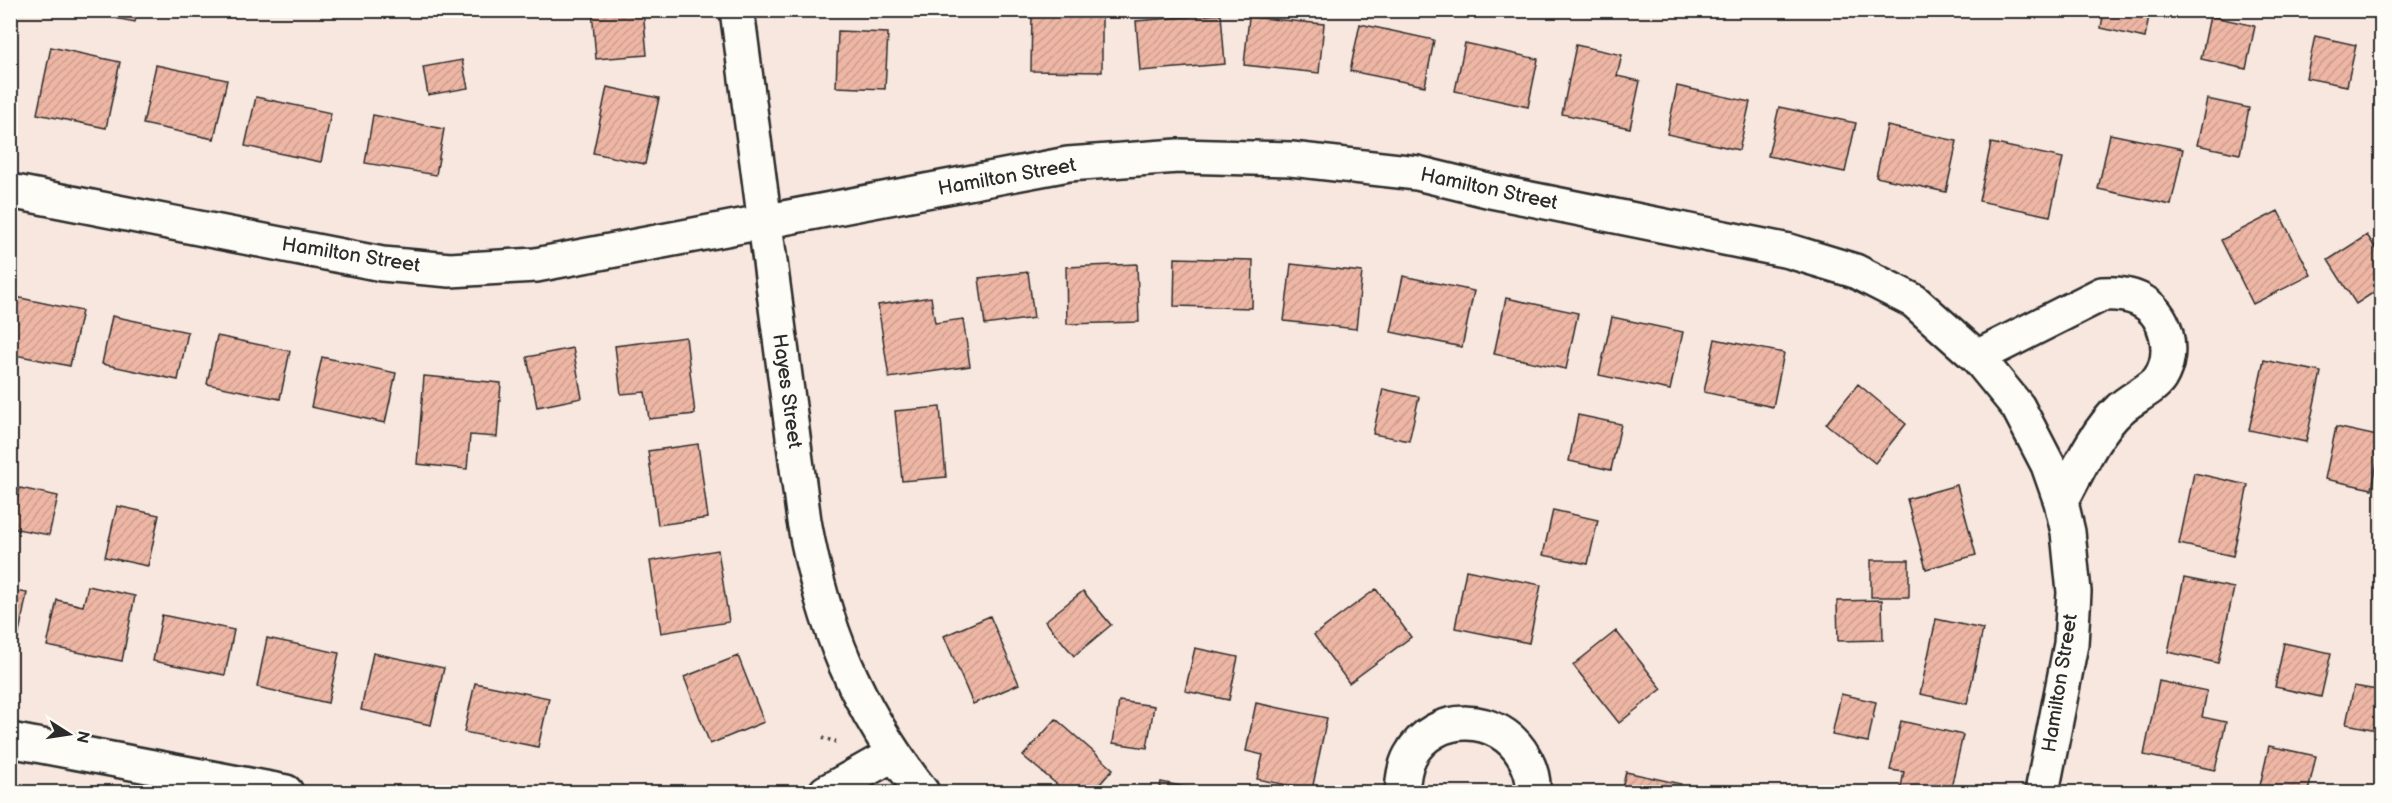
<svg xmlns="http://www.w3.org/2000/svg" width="2392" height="803" viewBox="0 0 2392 803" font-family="'Balsamiq Sans',sans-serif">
	<defs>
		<pattern id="building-hatch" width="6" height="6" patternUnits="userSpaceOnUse" patternTransform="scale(1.5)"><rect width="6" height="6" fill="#eeb6a5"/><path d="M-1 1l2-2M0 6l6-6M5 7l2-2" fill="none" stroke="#cc9d8e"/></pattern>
	</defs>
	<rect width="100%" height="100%" fill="#f8e7de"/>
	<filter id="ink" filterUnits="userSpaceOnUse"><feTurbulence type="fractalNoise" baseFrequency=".0167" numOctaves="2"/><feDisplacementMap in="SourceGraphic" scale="12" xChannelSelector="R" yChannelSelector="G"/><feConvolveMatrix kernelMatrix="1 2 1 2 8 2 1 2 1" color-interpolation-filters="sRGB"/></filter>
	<g filter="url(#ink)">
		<path fill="url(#building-hatch)" stroke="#2b2b2b" stroke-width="1.5" d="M94,10H138L135,22L93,14Z
			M592,10H643L647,55L596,59Z
			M2104,10H2150L2145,38L2101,28Z
			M1032,13L1102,14V72L1031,71Z
			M1221,14L1225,64L1140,71L1136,21Z
			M2210,16L2255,26L2246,69L2201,59Z
			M1249,17L1324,24L1319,73L1244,65Z
			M1360,24L1434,40L1425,86L1350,71Z
			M838,31L888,33L885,89L836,87Z
			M2315,36L2356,45L2347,86L2306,78Z
			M1465,43L1538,59L1528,107L1455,91Z
			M1576,45L1622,55L1617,76L1640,81L1630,128L1562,114Z
			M51,47L120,62L106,128L37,114Z
			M462,60L468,88L428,95L423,67Z
			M156,65L227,80L214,139L143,124Z
			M1677,86L1750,102L1739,150L1667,134Z
			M607,87L659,98L645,164L593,153Z
			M256,97L331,113L321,162L245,146Z
			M2207,99L2249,108L2240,154L2197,145Z
			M1779,107L1856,123L1845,172L1768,156Z
			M373,115L444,129L436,175L365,163Z
			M1887,126L1957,141L1946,192L1876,177Z
			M2110,134L2183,149L2171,205L2098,189Z
			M1991,143L2063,158L2050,216L1979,201Z
			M2278,211L2311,275L2253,304L2221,240Z
			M2367,235L2382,258V287L2356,304L2328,260Z
			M1175,258L1253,260L1252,308L1174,306Z
			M1137,264L1139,322L1067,324L1066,267Z
			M1291,264L1362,272L1356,329L1284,321Z
			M1028,272L1034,318L985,325L979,278Z
			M1403,276L1474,291L1462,347L1391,332Z
			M11,296L82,311L70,366L10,354Z
			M931,297L935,323L963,319L970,366L889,378L878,305Z
			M1506,298L1578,313L1566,369L1494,354Z
			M112,316L188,332L178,380L102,364Z
			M1612,317L1683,332L1670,390L1599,375Z
			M217,336L290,351L280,399L207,384Z
			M686,337L695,414L649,419L645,392L621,394L615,346Z
			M1715,339L1784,353L1773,407L1704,392Z
			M573,348L582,398L537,407L527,357Z
			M322,357L396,373L385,423L311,407Z
			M2264,360L2321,372L2306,442L2249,430Z
			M424,376L501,383L497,437L470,435L467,469L417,464Z
			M1858,384L1906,424L1875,463L1826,424Z
			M1383,389L1419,397L1409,441L1373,434Z
			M940,407L946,477L902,481L895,411Z
			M1578,415L1621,424L1611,470L1569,461Z
			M2336,427L2382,437L2372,489L2325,479Z
			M698,444L708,518L658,525L648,451Z
			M2194,473L2248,485L2233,556L2179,544Z
			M1957,485L1976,555L1926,569L1907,499Z
			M20,488L58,496L49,535L11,528Z
			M117,506L159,515L148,566L105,557Z
			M1553,510L1598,520L1588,564L1543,555Z
			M718,550L729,622L661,633L650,561Z
			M1871,560H1909V597H1871Z
			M1466,570L1541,585L1529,643L1455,628Z
			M2184,578L2234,588L2218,663L2168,652Z
			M88,586L135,596L122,661L47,646L57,600L83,606Z
			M1376,589L1411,637L1349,683L1314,635Z
			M10,590L27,593L17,643L10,642Z
			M1083,591L1111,625L1074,656L1045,621Z
			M1882,600L1883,640L1838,641L1837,601Z
			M162,615L234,630L225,675L153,661Z
			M990,616L1019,684L973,704L944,636Z
			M1936,619L1983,629L1967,704L1920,694Z
			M1616,631L1662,689L1619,723L1573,665Z
			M267,638L339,653L328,703L257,687Z
			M2284,643L2331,653L2321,697L2275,687Z
			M1195,648L1238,657L1229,700L1185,691Z
			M373,653L444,668L431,725L361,710Z
			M738,656L764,722L710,744L684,677Z
			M2159,681L2207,691L2202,717L2226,722L2215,770L2144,755Z
			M475,683L549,698L538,747L464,732Z
			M2354,686L2382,691V731L2346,724Z
			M1841,694L1876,702L1868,742L1832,735Z
			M1119,701L1154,706L1147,748L1113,743Z
			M1256,703L1327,718L1312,790L1257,779L1263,755L1246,751Z
			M1056,719L1113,769L1093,792H1066L1023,756Z
			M1901,721L1963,735L1950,792H1900L1904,772L1890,770Z
			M2269,746L2316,756L2308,792H2272L2259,790Z
			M1626,772L1681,784L1680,792H1621Z
			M1161,782L1205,791V792H1159Z"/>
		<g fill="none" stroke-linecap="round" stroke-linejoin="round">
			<defs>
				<path id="minor" d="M737,10L804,521C823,627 856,707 922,792
					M10,191L382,264L450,270L536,265L1068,164L1178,156L1291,159L1417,173L1491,191L1789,251L1855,271L1914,301L1977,357L2018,407L2048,465L2061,502L2068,532L2074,592L2071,644L2042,792
					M1977,357L2102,294C2114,293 2127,294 2138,299C2167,312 2176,352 2160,378C2153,389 2130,399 2120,409C2094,433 2078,471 2061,502
					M10,740L286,792
					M826,792L892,755
					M1402,792C1403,780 1404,767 1410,756C1434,711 1500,713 1524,757C1530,767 1534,780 1533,792"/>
			</defs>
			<use href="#minor" stroke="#2b2b2b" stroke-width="38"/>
			<path stroke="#2b2b2b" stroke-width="4" stroke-dasharray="1.5 4.5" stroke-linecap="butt" d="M823,738L837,742"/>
			<use href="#minor" stroke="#fdfcf7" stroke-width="33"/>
		</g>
	</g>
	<g text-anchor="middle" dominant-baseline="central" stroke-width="4.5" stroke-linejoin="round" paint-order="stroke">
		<g font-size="20" fill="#2b2b2b" stroke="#fdfcf7">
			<text transform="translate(1007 177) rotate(-10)">Hamilton Street</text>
			<text transform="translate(1489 189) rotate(12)">Hamilton Street</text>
			<text transform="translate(351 255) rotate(9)">Hamilton Street</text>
			<text transform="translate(787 391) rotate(82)">Hayes Street</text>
			<text transform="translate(2060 683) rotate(-81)">Hamilton Street</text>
		</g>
	</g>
	<rect width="2392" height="803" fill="none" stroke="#fdfcf7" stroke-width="36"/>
	<rect x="18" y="18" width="2356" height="767" fill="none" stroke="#2b2b2b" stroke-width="2" filter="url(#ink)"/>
	<g transform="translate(69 734) rotate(102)" stroke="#fdfcf7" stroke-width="4.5" paint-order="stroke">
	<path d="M0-4.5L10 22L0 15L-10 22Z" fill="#2b2b2b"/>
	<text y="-9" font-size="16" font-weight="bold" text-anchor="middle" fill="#2b2b2b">N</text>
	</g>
</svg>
